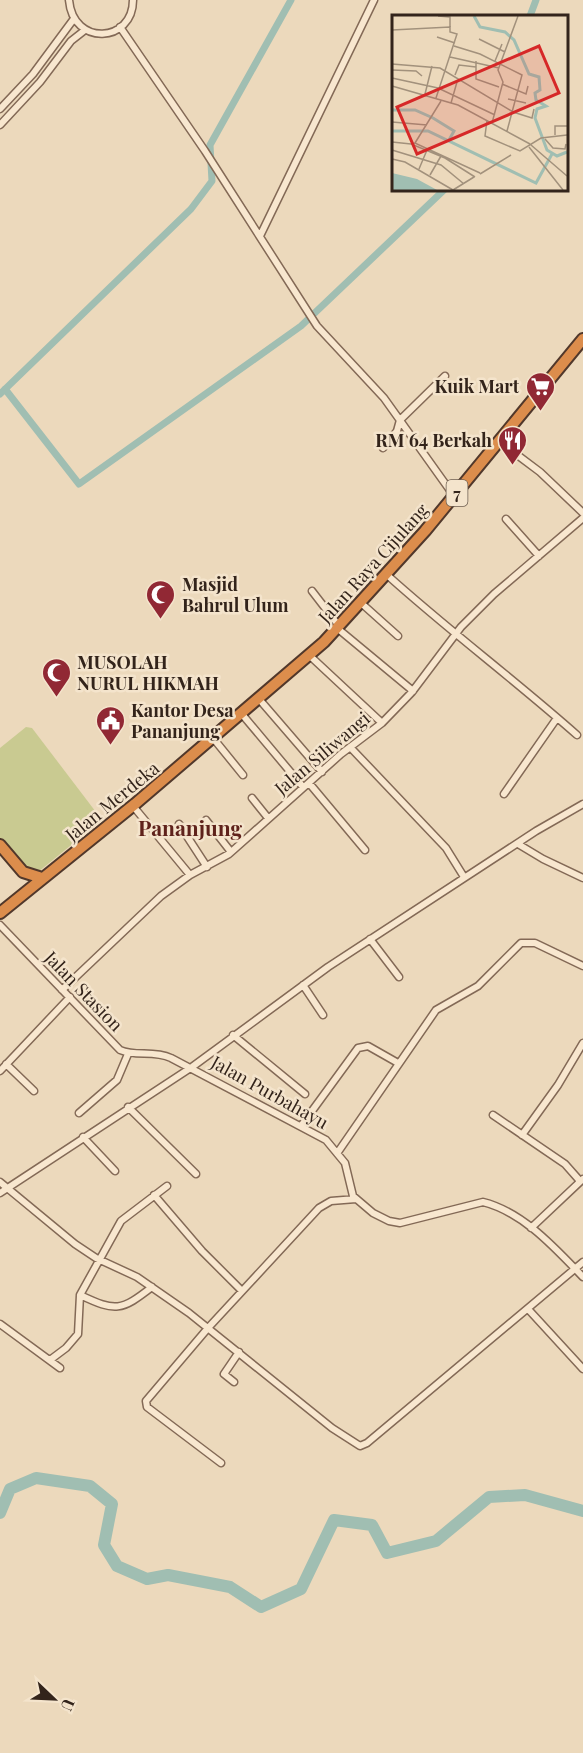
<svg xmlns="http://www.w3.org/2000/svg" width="583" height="1753" viewBox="0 0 583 1753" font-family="'Playfair Display',serif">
	<rect width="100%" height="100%" fill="#ecd9bc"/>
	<path fill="#c9ca91" d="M26,727L32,728L102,820L38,872L27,870L0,840V748Z"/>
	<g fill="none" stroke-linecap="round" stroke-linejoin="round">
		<path stroke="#a0beb2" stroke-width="7" d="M530,16L536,0
			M5,389L79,484L301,326L445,189
			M0,394L191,209L212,181L210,145L291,0"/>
		<path stroke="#a0beb2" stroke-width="12" d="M0,1513L10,1489L36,1478L90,1486L112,1504L104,1545L117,1566L147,1579L168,1575L230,1587L261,1607L301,1589L334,1520L372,1525L387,1553L436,1541L489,1497L525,1495L583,1511"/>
		<defs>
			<path id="street" d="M69,0C73,47 133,43 133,0
				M120,27L205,151L317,326L384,398L454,496
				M0,109L33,74L73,20
				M0,125L40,82L71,41L85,30
				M260,236L374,0
				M500,442L540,472L583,513
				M383,448L397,431L400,420L445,376
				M506,519L539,556
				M386,574C448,630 515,680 577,735
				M312,591L339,626
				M360,602L398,636
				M337,628L413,691
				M309,655L382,723
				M259,699L322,772
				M241,713L303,787
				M213,738L243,775
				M350,747L446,848L464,877
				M309,783L365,850
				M504,794L557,718
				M252,798L268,818
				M133,806L190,875
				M206,820L231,852
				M179,824L207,867
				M518,844L543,859L583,878
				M0,925L120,1050C136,1057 153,1050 171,1058L326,1140L345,1163L353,1196L373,1213L389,1221L400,1223L483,1202C523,1212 555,1248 583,1277
				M370,939L399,977
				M303,985L323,1015
				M62,990L161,896L190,875L229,854L341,754L382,723L412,692L461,627L494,594L583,518
				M233,1035L305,1094
				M6,1064L34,1091
				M0,1071L70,997
				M128,1107L196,1174
				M79,1113L117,1080L128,1054
				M493,1115L565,1164L580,1181
				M301,1126L358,1048L368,1046L398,1063
				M522,1135L558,1085L583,1043
				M83,1137L115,1171
				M338,1152L436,1010L478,986L521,943H535L583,966
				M0,1182L75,1244L96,1258L137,1277L189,1313L332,1428L360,1446L367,1443L583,1262
				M0,1193L192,1067L328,967L536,831L583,804
				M154,1195L202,1251L242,1291
				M531,1228L583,1179
				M80,1295C116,1312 121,1311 152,1287
				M528,1309L583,1369
				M0,1324L60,1368
				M50,1360L66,1348L78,1334L80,1295L121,1221L167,1186
				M234,1382L224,1374L239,1352
				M221,1463L147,1407L146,1401L208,1328L319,1208L331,1201L356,1199"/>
			<path id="highway" d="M0,845L23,872L42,878
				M0,913L135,804L324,642L425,531L583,339"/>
		</defs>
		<use href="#street" stroke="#836956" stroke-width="9"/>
		<use href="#highway" stroke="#51382b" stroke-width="14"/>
		<use href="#street" stroke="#f8e7cf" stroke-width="6"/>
		<use href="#highway" stroke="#dc8d4c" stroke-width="10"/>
	</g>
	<defs>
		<symbol id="supermarket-pin" viewBox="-11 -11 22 30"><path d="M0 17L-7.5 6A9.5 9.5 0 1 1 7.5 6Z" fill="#912834" stroke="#f4e4cc"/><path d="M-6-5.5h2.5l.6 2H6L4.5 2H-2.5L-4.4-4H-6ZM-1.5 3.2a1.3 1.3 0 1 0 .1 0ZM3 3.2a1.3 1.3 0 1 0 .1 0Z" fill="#fff"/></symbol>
		<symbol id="restaurant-pin" viewBox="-11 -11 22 30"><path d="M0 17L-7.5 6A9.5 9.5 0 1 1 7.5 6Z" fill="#912834" stroke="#f4e4cc"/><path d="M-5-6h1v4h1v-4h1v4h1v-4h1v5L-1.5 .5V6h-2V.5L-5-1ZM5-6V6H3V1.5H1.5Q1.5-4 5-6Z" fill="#fff"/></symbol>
		<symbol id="mosque-pin" viewBox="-11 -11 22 30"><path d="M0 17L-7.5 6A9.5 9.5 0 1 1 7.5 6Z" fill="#912834" stroke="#f4e4cc"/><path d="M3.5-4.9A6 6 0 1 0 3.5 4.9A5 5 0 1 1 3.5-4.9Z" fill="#fff"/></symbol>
		<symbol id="civic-pin" viewBox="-11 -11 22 30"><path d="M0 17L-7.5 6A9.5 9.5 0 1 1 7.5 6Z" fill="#912834" stroke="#f4e4cc"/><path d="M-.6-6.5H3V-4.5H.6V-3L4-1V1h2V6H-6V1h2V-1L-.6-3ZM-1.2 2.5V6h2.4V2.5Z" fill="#fff"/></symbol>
	</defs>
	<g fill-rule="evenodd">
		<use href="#supermarket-pin" x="524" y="370" width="33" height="45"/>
		<use href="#restaurant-pin" x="496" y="424" width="33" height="45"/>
		<use href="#mosque-pin" x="144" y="578" width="33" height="45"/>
		<use href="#mosque-pin" x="40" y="656" width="33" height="45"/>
		<use href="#civic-pin" x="94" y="704" width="33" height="45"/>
	</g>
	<g text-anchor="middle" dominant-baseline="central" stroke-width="5" stroke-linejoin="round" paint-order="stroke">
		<rect fill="#f4e4cc" stroke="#6d5e50" stroke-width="1.5" x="446.5" y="480" width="21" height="26" rx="4.5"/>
		<g font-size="16" font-weight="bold" fill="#33241b">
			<text x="457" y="493">7</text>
		</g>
		<g font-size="18" font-weight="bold" fill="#33241b" stroke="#f4e4cc" text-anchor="start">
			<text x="519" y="386" text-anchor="end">Kuik Mart</text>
			<text x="492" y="440" text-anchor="end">RM 64 Berkah</text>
			<text x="182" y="584">Masjid<tspan x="182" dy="21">Bahrul Ulum</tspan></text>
			<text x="77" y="662">MUSOLAH<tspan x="77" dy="21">NURUL HIKMAH</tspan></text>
			<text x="131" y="710">Kantor Desa<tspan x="131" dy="21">Pananjung</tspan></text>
		</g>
		<g font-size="18" fill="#33241b" stroke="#f4e4cc">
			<text transform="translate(373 563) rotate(-48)">Jalan Raya Cijulang</text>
			<text transform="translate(322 753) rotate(-40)">Jalan Siliwangi</text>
			<text transform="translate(112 801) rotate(-39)">Jalan Merdeka</text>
			<text transform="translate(84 991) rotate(46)">Jalan Stasion</text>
			<text transform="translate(270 1092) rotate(29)">Jalan Purbahayu</text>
		</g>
		<g font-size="21" font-weight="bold" fill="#5f221b" stroke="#f4e4cc">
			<text x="190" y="827">Pananjung</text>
		</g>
	</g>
	<g transform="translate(392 15)">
		<rect width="176" height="176" fill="#ecd9bc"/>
		<path d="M0,158L25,164L45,175H0Z" fill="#a0beb2"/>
		<path fill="none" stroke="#a0beb2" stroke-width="3" d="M82,1L88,12L113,17L122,25L137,59L147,62L148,75L143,78L144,85L154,91L145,94L143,103L155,135L165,141L175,137M0,95H23L41,103L62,116L57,125M0,116H36L144,168L160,139"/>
		<path fill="none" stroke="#a2917c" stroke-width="1.5" d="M46,1L58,2V12M0,15L58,12V17L65,19L44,83M45,22L63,28M87,24L113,37M62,31L88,39L130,60L115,116M58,42L107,53M84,46V64L107,72M103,46L110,29M0,49L48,53L121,97L140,103L142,94M0,55L24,56L30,61M63,60L67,50L84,52M0,63L46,73L103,100M110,69L134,79L136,71M0,71L66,90L138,129M33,79L40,51M116,84L134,88M59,88L65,67M95,105L93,121L128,136L149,123L175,120M0,107L35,110M100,108L111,67L106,55L126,1M163,120V111H175M153,124L161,133L173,134L174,129M0,127L19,129M23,128L49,86M139,130L175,161M137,132L171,175M0,135L49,150L72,169M0,144L13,147L61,175M27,154L35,135M88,159L119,140M38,160L49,141M83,162L53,143L19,129L23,128L88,158M61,175L82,162"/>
		<path fill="#d62828" fill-opacity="0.15" stroke="#d62828" stroke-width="3" d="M147,31L167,78L25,139L5,92Z"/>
		<rect width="176" height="176" fill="none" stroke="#33241b" stroke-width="3"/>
	</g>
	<g transform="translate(54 1699) rotate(113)" stroke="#f4e4cc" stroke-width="4.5" paint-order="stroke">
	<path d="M0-4.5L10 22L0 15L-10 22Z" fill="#33241b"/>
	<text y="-9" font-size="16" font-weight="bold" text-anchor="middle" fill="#33241b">U</text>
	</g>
</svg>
